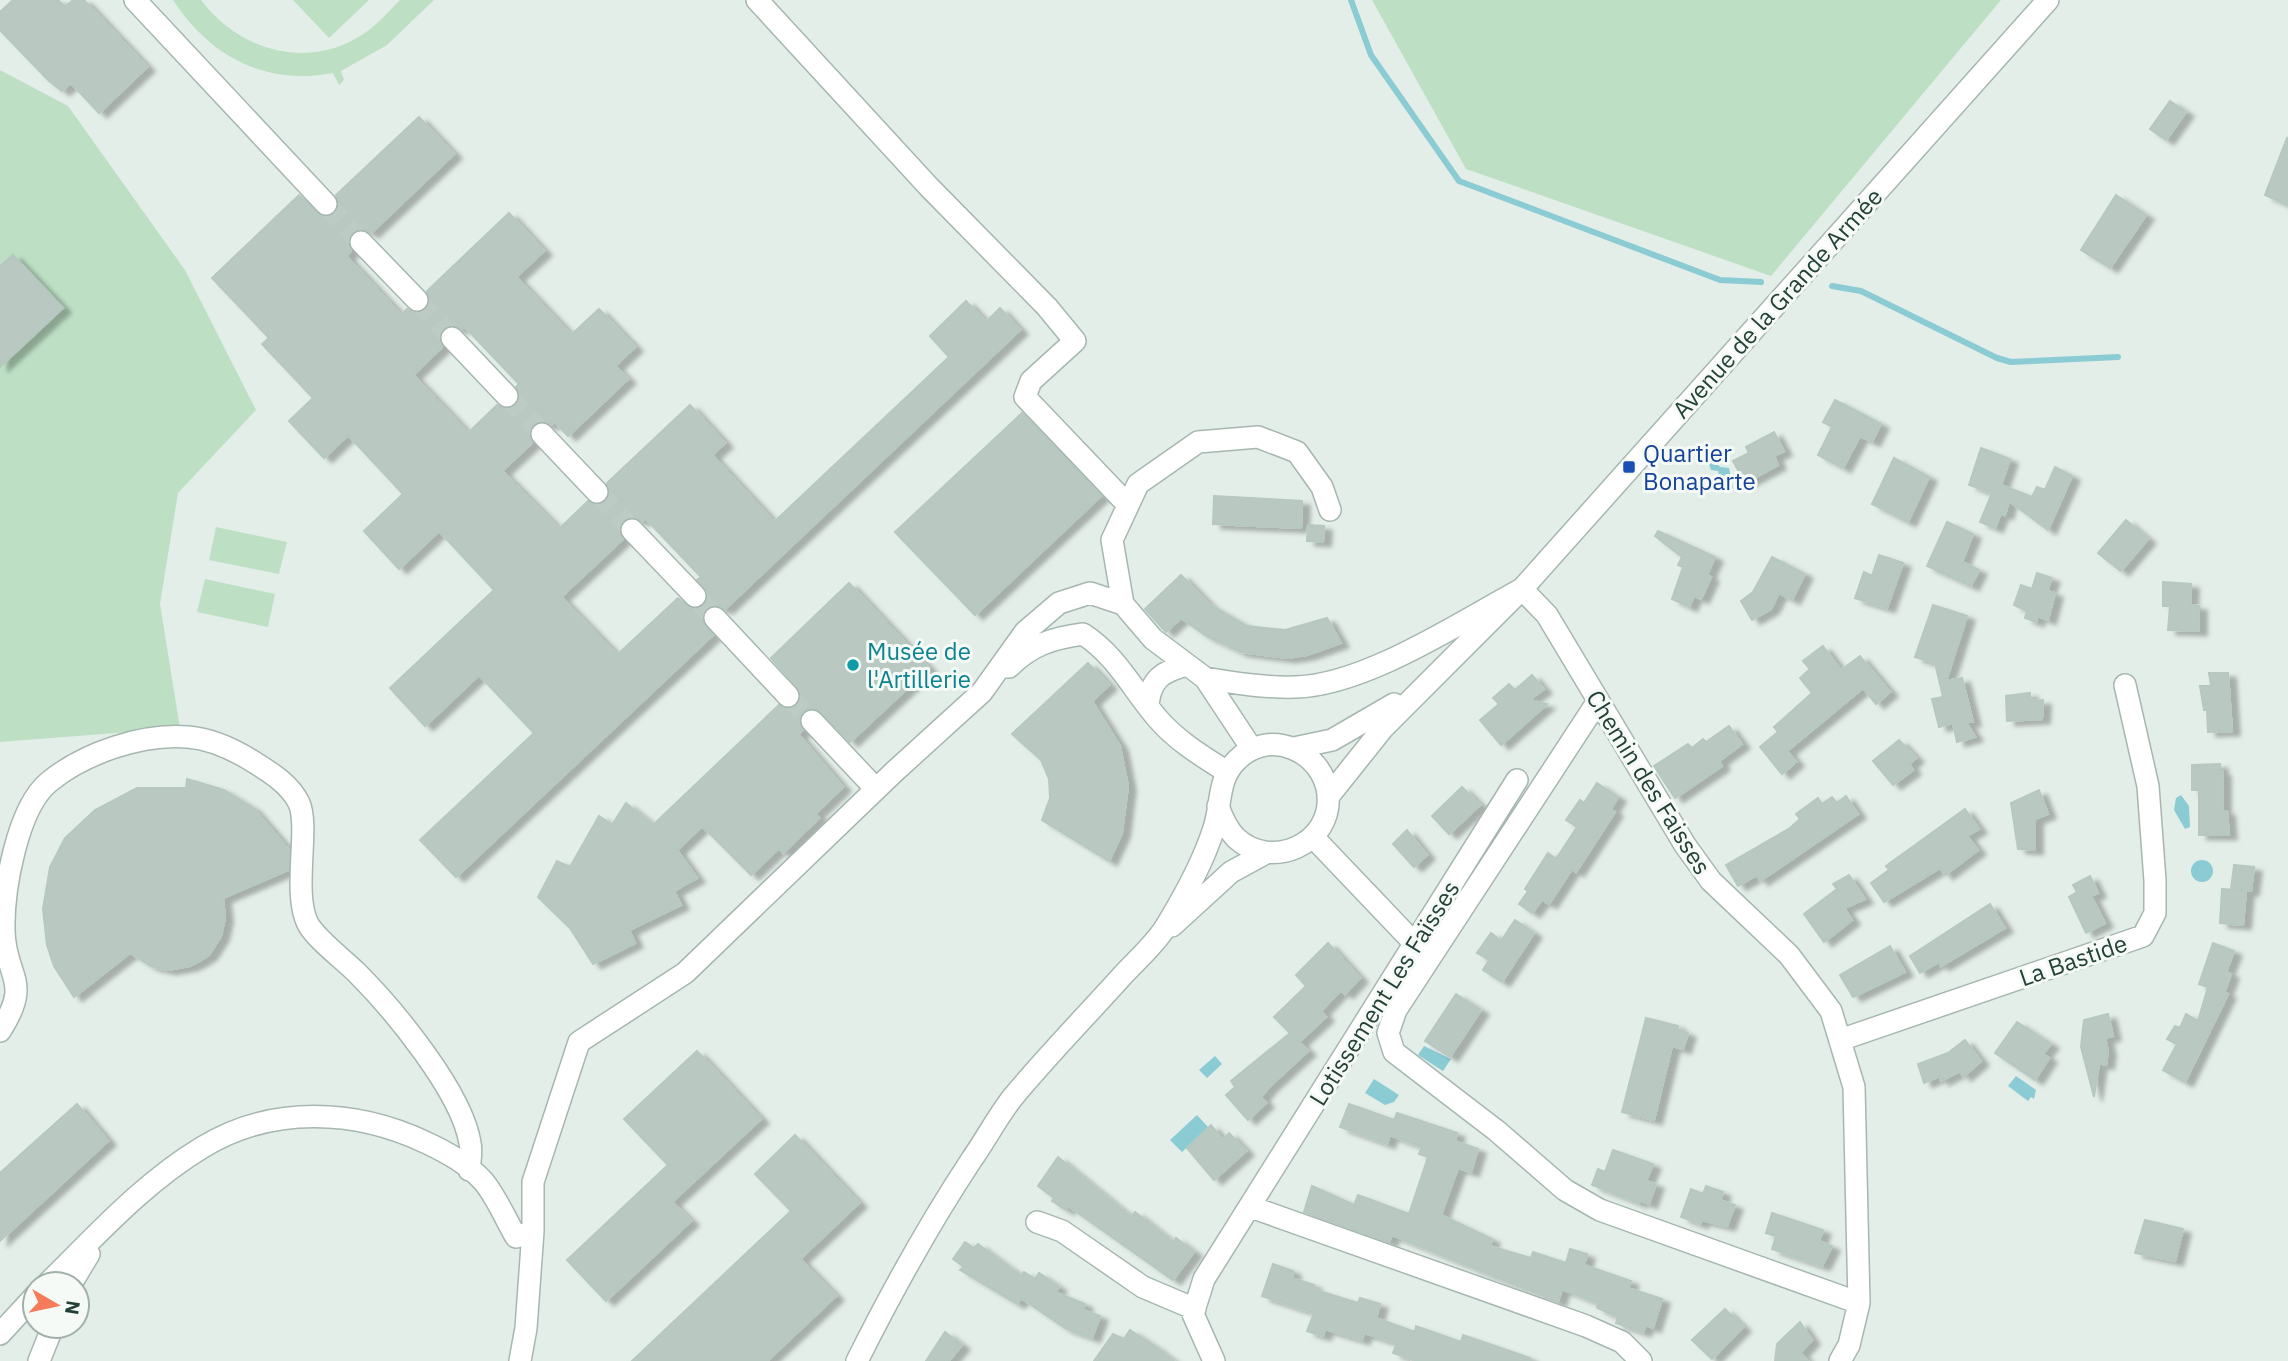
<svg xmlns="http://www.w3.org/2000/svg" width="2288" height="1361" viewBox="0 0 2288 1361" font-family="'IBM Plex Sans',sans-serif">
	<defs>
		<filter id="shadow"><feDropShadow dx="8" dy="4.5" stdDeviation="2" flood-color="#0004"/></filter>
	</defs>
	<rect width="100%" height="100%" fill="#e4eee9"/>
	<path fill="#bde0c5" d="M173,0H201C241,53 313,72 369,30C380,21 390,10 400,0H434L387,45L341,71L344,80L339,85L333,73C266,86 210,57 173,0Z
		M293,0H369L329,38Z
		M1372,0H2001L1771,276L1466,169Z
		M0,70L68,106L185,270L256,410L178,493L160,604L180,728L0,742Z
		M216,527L287,542L279,574L209,560Z
		M205,579L275,594L268,627L197,612Z"/>
	<path fill="#8bcbd4" d="M1715,461L1720,467L1729,468L1733,488L1727,492L1721,488L1718,471L1711,470L1709,464Z
		M2181,795L2189,806L2190,827L2185,829L2174,810L2176,798Z
		M2191 871a11 11 0 1 1 22 0a11 11 0 1 1-22 0Z
		M1424,1046L1451,1059L1443,1071L1418,1055Z
		M1215,1056L1222,1064L1207,1078L1199,1070Z
		M2016,1076L2036,1090L2034,1099L2031,1097L2028,1101L2008,1086Z
		M1374,1079L1399,1095L1394,1102L1385,1105L1365,1093Z
		M1197,1115L1208,1127L1182,1152L1170,1140Z"/>
	<g fill="none" stroke-linecap="round" stroke-linejoin="round">
		<path stroke="#8bcbd4" stroke-width="6" d="M1351,0L1371,55L1459,181L1720,280L1761,282
			M1832,286L1861,291L1997,358L2011,362L2118,357"/>
	</g>
	<path fill="#b9c9c2" stroke="#b6c8c0" stroke-width="2" fill-rule="evenodd" filter="url(#shadow)" d="M13,0H58L65,7L73,0H84L147,67L99,113L71,83L62,91L49,81L0,30V12Z
		M2170,101L2186,112L2166,140L2150,129Z
		M419,117L454,154L371,233L364,229L352,232L348,239L351,251L346,256L401,315L407,309L414,313L426,310L430,303L427,291L509,213L544,251L516,277L571,335L599,309L635,347L615,366L628,379L568,436L555,422L551,425L538,421L529,431L532,443L502,471L559,529L588,501L594,505L605,502L610,495L607,483L690,405L725,443L712,455L774,522L949,357L930,336L966,301L986,322L1000,308L1020,330L725,609L713,605L706,609L702,622L713,635L456,877L420,840L534,733L479,675L425,726L390,688L494,590L439,531L399,569L364,531L403,494L348,435L324,458L289,421L313,398L262,344L269,338L212,278L299,195L322,216L334,214L339,207L336,195ZM448,325L461,329L464,326L519,384L516,387L520,399L515,406L504,409L497,405L468,433L413,375L442,347L439,335ZM630,517L642,521L645,518L701,577L697,580L708,592V599L704,606L692,609L678,598L617,655L561,597L623,539L620,526Z
		M2287,138L2288,139V205L2265,195Z
		M2116,195L2146,215L2110,268L2081,250Z
		M13,255L63,308L0,367V266Z
		M1835,400L1881,424L1872,442L1860,436L1843,468L1818,455L1832,427L1823,422Z
		M1022,413L1101,496L975,615L895,532Z
		M1774,432L1784,451L1774,456L1778,465L1745,483L1733,461L1749,453L1746,447Z
		M1981,448L2010,459L2001,485L2032,497L2037,487L2045,490L2055,467L2072,476L2048,530L2009,501L2005,515L2001,513L1995,528L1980,522L1992,493L1969,485Z
		M1894,458L1929,477L1908,522L1872,504Z
		M1214,496L1302,501L1301,528L1213,524Z
		M2126,520L2148,539L2121,571L2098,553Z
		M1947,522L1973,534L1962,562L1979,570L1971,586L1927,566Z
		M1308,525L1324,526L1323,542L1307,541Z
		M1658,531L1715,557L1707,575L1711,577L1701,599L1694,596L1689,607L1672,599L1683,567L1678,565L1682,557L1655,536Z
		M1879,555L1903,563L1887,608L1855,598L1864,572L1872,576Z
		M1772,557L1805,574L1792,600L1779,593L1771,609L1752,620L1741,601L1753,592Z
		M2037,573L2052,578L2047,591L2055,593L2048,620L2038,616L2036,622L2025,618L2027,611L2014,605L2021,585L2032,589Z
		M1181,575L1209,604L1247,626L1285,630L1327,618L1341,643L1307,655L1288,658L1241,652L1206,636L1181,618L1166,632L1145,609Z
		M2163,582L2191,584L2190,605L2199,606V631L2168,630L2170,606H2163Z
		M849,583L929,668L850,742L821,712L815,708L804,711L799,718L803,730L798,734L843,787L815,814L819,818L783,853L779,848L751,875L702,826L677,850L697,878L674,891L681,905L629,930L635,943L593,964L570,928L538,897L557,861L570,867L599,816L612,825L626,803L653,825L779,705L790,709L797,705L801,699L798,688L771,658Z
		M1933,605L1967,616L1946,681L1962,678L1973,722H1966L1975,737L1957,742L1953,723L1939,727L1932,699L1943,697L1935,663L1915,657Z
		M1823,646L1841,670L1860,656L1890,692L1876,704L1863,688L1787,751L1796,762L1782,774L1760,747L1778,732L1774,727L1812,693L1800,678L1810,669L1803,661Z
		M1088,663L1109,685L1092,701L1120,746L1128,786L1122,833L1109,861L1042,820L1050,798L1049,779L1041,760L1012,734Z
		M2209,673H2228L2232,731L2208,732L2207,710H2204L2200,686H2211Z
		M1532,675L1544,689L1529,700L1547,704L1501,745L1480,720L1499,704L1493,698L1509,684L1515,690Z
		M2030,693V701L2043,700L2042,719L2007,721L2006,696Z
		M1729,726L1742,744L1719,761L1722,766L1675,798L1654,766L1688,744L1692,748L1703,739L1706,742Z
		M1899,740L1916,758L1909,764L1913,770L1893,785L1873,761Z
		M2220,764V773L2223,772V811H2227L2229,835H2199V790H2192V765Z
		M187,779L224,790L253,808L289,850L288,870L223,898L225,918L221,936L209,955L200,961L190,966L168,970L151,966L130,953L74,997L54,966L47,945L43,909L50,867L65,838L95,810L137,788H186Z
		M1597,783L1618,797L1611,809L1615,812L1576,872L1572,869L1549,904L1542,900L1532,913L1519,904L1528,891L1525,889L1548,853L1556,859L1577,827L1566,820L1580,800L1584,803Z
		M1462,787L1480,805L1449,834L1432,816Z
		M2039,790L2048,814L2035,819V850L2018,849L2011,803Z
		M1846,796L1858,814L1760,881L1757,875L1738,886L1726,865L1790,828L1800,819L1796,814L1818,798L1822,804L1832,797L1837,803Z
		M1965,809L1979,829L1967,836L1978,850L1945,875L1940,868L1884,902L1871,883L1889,870L1886,866Z
		M1407,830L1427,855L1414,867L1393,844Z
		M2234,865L2254,867L2251,891L2231,889Z
		M1849,875L1865,899L1844,908L1852,920L1824,942L1804,914L1837,889L1833,884Z
		M2090,876L2098,893L2091,896L2105,923L2086,933L2069,897L2077,892L2073,885Z
		M2222,889L2246,891L2243,925L2220,923Z
		M1990,904L2005,928L1941,966L1939,962L1920,973L1910,956Z
		M1515,920L1534,933L1502,982L1483,970L1489,960L1477,953L1491,933L1501,941Z
		M1328,943L1360,978L1345,994L1341,990L1321,1011L1326,1017L1299,1042L1274,1017L1306,986L1296,975Z
		M2213,943L2234,951L2226,972L2231,974L2224,993L2228,994L2185,1082L2163,1070L2177,1044L2167,1039L2175,1026L2180,1028L2186,1014L2198,1021L2208,987L2199,984Z
		M1890,946L1905,972L1853,997L1840,975Z
		M1456,994L1481,1010L1450,1057L1425,1041Z
		M2108,1014L2113,1036L2105,1038L2108,1051L2106,1065L2099,1063L2094,1097L2081,1047L2084,1020Z
		M1646,1018L1678,1026L1677,1029L1688,1033L1683,1049L1672,1046L1654,1120L1622,1112Z
		M2017,1022L2051,1044L2043,1054L2049,1058L2035,1080L1995,1053Z
		M1290,1033L1308,1051L1269,1087L1261,1097L1266,1103L1248,1120L1226,1095L1235,1087L1231,1081Z
		M1965,1040L1981,1061L1963,1077L1960,1071L1941,1081L1940,1076L1924,1083L1918,1064L1948,1053Z
		M697,1051L761,1119L672,1202L691,1221L606,1301L567,1260L668,1165L624,1119Z
		M77,1104L108,1141L0,1241V1173Z
		M1349,1104L1394,1120L1397,1113L1457,1133L1455,1141L1478,1149L1471,1172L1458,1168L1441,1215L1492,1239L1490,1246L1531,1258L1533,1252L1566,1263L1570,1249L1587,1254L1584,1265L1631,1281L1628,1288L1662,1299L1653,1328L1646,1325L1643,1332L1616,1323L1618,1317L1597,1308L1598,1303L1562,1289L1558,1302L1392,1235L1389,1242L1304,1212L1312,1186L1354,1205L1358,1195L1409,1214L1428,1157L1419,1154L1422,1147L1390,1135L1387,1144L1340,1127Z
		M1211,1125L1223,1140L1229,1133L1246,1151L1214,1180L1187,1148Z
		M795,1135L859,1203L800,1259L836,1296L767,1361H632L791,1211L755,1174Z
		M1613,1150L1653,1164L1646,1181L1656,1184L1649,1204L1640,1200L1639,1203L1592,1185L1598,1169L1605,1172Z
		M1058,1157L1131,1217L1135,1212L1173,1242L1176,1238L1194,1252L1173,1280L1068,1206L1066,1210L1052,1201L1054,1198L1038,1186Z
		M1706,1186L1723,1192L1720,1200L1735,1205L1727,1226L1701,1220L1700,1224L1681,1217L1691,1189L1703,1194Z
		M1772,1213L1823,1230L1819,1241L1832,1246L1822,1266L1772,1249L1776,1236L1766,1233Z
		M2145,1220L2183,1229L2175,1261L2135,1253Z
		M965,1242L974,1248L978,1244L1021,1276L1024,1272L1035,1279L1039,1273L1059,1287L1055,1292L1085,1304L1083,1310L1100,1316L1092,1338L1065,1328L1021,1298L1017,1304L960,1270L964,1267L953,1259Z
		M1273,1264L1293,1271L1292,1278L1314,1285L1313,1289L1358,1303L1360,1298L1380,1304L1376,1318L1415,1332L1416,1326L1461,1342L1463,1335L1530,1358V1361H1416L1393,1353L1397,1343L1364,1333L1362,1340L1325,1329L1323,1336L1307,1331L1314,1313L1262,1296Z
		M1725,1309L1743,1327L1712,1359L1692,1340Z
		M1800,1322L1812,1340L1800,1353L1808,1361H1775L1777,1344Z
		M1130,1330L1156,1347L1174,1361H1094L1113,1334L1124,1339Z
		M945,1332L962,1345L949,1361H926Z"/>
	<g fill="none" stroke-linecap="round" stroke-linejoin="round">
		<path stroke="#bdcbc5" stroke-width="21" stroke-dasharray="21 10" stroke-linecap="butt" d="M326,204L361,242
			M417,300L452,338
			M507,396L542,434
			M597,492L632,530
			M695,596L715,618
			M788,696L812,721"/>
		<defs>
			<path id="minor" d="M135,0L326,204
				M757,0L929,187L1047,307L1075,341L1031,381L1025,397L1128,505
				M361,242L417,300
				M452,338L507,396
				M542,434L597,492
				M632,530L695,596
				M715,618L788,696
				M1009,667C1031,645 1053,638 1083,634C1117,656 1132,689 1158,719C1177,741 1202,756 1227,772
				M1205,678C1234,683 1265,688 1296,687C1366,685 1460,622 1522,589L1547,615L1685,845L1711,881L1789,955L1831,1011L1854,1087L1859,1303L1849,1345L1840,1361
				M1598,701L1396,1010L1388,1033L1394,1052L1497,1131L1565,1190L1600,1210L1859,1303
				M1148,706C1150,679 1163,671 1187,665
				M812,721L876,789
				M1252,749L1205,678L1153,639L1123,604L1112,540L1138,484L1198,442L1258,437L1297,452L1322,487L1330,510
				M1313,837L1415,944
				M0,1031C33,980 5,978 4,931C3,891 17,808 49,782C84,753 143,733 188,737C212,739 237,751 257,764C273,774 290,785 299,803C310,827 292,894 308,924C316,939 344,960 357,973C393,1009 462,1092 470,1143C472,1151 470,1161 469,1170
				M1840,1040L2143,936L2155,913V881L2148,786L2125,685
				M1251,1207L1586,1326L1622,1342L1641,1361
				M1037,1222L1062,1231L1143,1287L1195,1309
				M47,1284C96,1236 143,1183 203,1147C272,1105 356,1109 427,1143C448,1153 468,1164 484,1182C497,1198 506,1220 516,1237L533,1231V1182L579,1042L685,973L894,772L982,692L1025,632L1059,603L1090,593L1123,604
				M71,1284L89,1254
				M0,1334L35,1296
				M39,1361L53,1326
				M520,1361L526,1328L533,1231
				M1214,1361L1193,1314L1204,1279L1517,780"/>
			<path id="tertiary" d="M1294,748L1332,740L1394,704
				M1328,797L1383,728L1522,589L2048,0
				M1172,926L1231,872L1266,853
				M857,1361C892,1291 929,1224 972,1159C986,1139 998,1116 1013,1097C1048,1055 1086,1016 1123,975C1137,960 1154,945 1165,928C1184,897 1203,863 1214,828C1222,804 1217,779 1237,760C1269,727 1323,751 1328,794C1333,844 1271,871 1236,838C1227,829 1222,817 1218,806"/>
		</defs>
		<use href="#minor" stroke="#a6b7b0" stroke-width="24"/>
		<use href="#tertiary" stroke="#a6b7b0" stroke-width="24"/>
		<use href="#minor" stroke="#fff" stroke-width="21"/>
		<use href="#tertiary" stroke="#fff" stroke-width="21"/>
	</g>
	<rect fill="#1a4fb4" stroke="#f5faf7" stroke-width="2.5" x="1622" y="460" width="14" height="14" rx="3.5"/>
	<circle fill="#0f9aa8" stroke="#f5faf7" stroke-width="2.5" cx="853" cy="665" r="7"/>
	<g text-anchor="middle" dominant-baseline="central" stroke-width="6" stroke-linejoin="round" paint-order="stroke">
		<g font-size="24" fill="#234137" stroke="#f5faf7">
			<text transform="translate(1777 303) rotate(-48)">Avenue de la Grande Armée</text>
			<text transform="translate(1649 782) rotate(58)">Chemin des Faisses</text>
			<text transform="translate(2073 960) rotate(-19)">La Bastide</text>
			<text transform="translate(1384 993) rotate(-58)">Lotissement Les Faïsses</text>
		</g>
		<g font-size="24" fill="#164399" stroke="#f5faf7" text-anchor="start">
			<text x="1643" y="453">Quartier<tspan x="1643" dy="28">Bonaparte</tspan></text>
		</g>
		<g font-size="24" fill="#0d838f" stroke="#f5faf7" text-anchor="start">
			<text x="867" y="651">Musée de<tspan x="867" dy="28">l'Artillerie</tspan></text>
		</g>
	</g>
	<g transform="translate(56 1305) rotate(99)"><circle r="33" fill="#f5faf7" stroke="#a1b0aa" stroke-width="2"/>
	<path d="M0-5L12 26L0 18L-12 26Z" fill="#f67b5a"/>
	<text y="-10" font-size="19" font-weight="bold" text-anchor="middle" fill="#234137">N</text>
	</g>
</svg>
